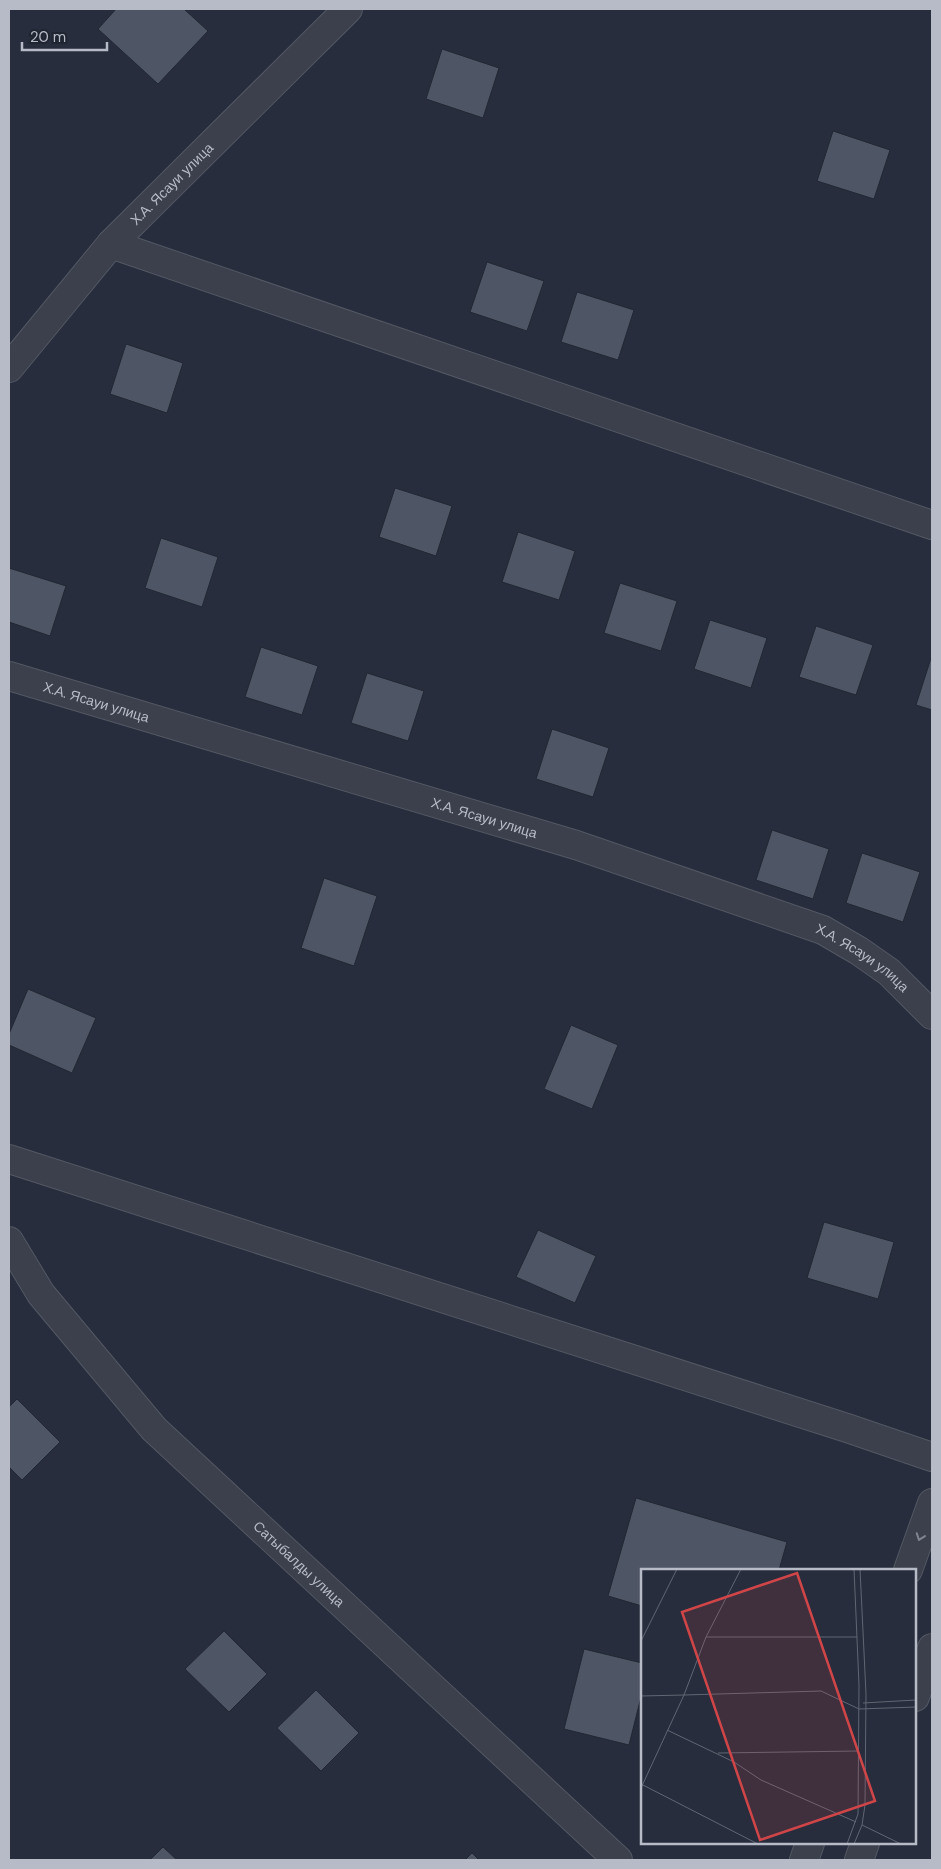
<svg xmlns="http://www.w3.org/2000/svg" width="941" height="1869" viewBox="0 0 941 1869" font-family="'DM Sans',sans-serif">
	<rect width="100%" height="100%" fill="#272d3c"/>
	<path fill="#4e5565" stroke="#222733" d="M116,9H184L208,31L158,84L98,29Z
		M442,49L499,68L483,118L426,99Z
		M833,131L890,150L874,199L817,181Z
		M487,262L544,281L527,331L470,312Z
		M577,292L634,310L618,360L561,342Z
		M126,344L183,363L167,413L110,394Z
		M395,488L452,506L436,556L379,537Z
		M518,532L575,551L559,600L502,582Z
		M161,538L218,557L202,607L145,588Z
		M9,568L66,586L50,636L9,622Z
		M620,583L677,601L661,651L604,633Z
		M710,620L767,638L751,688L694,669Z
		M816,626L873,645L856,695L799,677Z
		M261,647L318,666L302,715L245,697Z
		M932,655V710L916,705Z
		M367,673L424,691L408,741L351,723Z
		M552,729L609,748L593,797L536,779Z
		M772,830L829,849L813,899L756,880Z
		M862,853L920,872L903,922L846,903Z
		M324,878L377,896L354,966L301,948Z
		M28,989L96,1018L72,1073L9,1045V1034Z
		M571,1025L618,1045L592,1109L544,1089Z
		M824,1222L894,1242L878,1299L807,1278Z
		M538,1230L596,1256L575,1303L516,1277Z
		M17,1399L60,1442L22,1480L9,1467V1407Z
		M636,1498L787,1542L779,1570H642V1606L608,1596Z
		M224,1631L267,1674L229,1712L185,1669Z
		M584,1649L642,1663V1693L629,1745L564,1729Z
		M316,1690L359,1733L321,1771L277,1728Z
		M163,1847L177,1860H150Z
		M472,1853L479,1860H465Z"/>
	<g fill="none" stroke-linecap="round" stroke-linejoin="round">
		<defs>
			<g id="minor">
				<path d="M111,244L932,525"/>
				<path id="s1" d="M9,368L111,244L348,9"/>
				<path id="s2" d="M9,676L576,845L823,930L859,951L889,972L932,1015"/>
				<path d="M9,1159L847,1428L932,1457"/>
				<path id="s3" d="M9,1241L41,1294L154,1429L618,1860"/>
				<path d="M908,1570L932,1503"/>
				<path d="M915,1697L932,1648"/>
				<path d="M804,1860L810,1843"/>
				<path d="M859,1860L865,1843"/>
			</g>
		</defs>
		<use href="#minor" stroke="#535864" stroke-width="30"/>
		<use href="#minor" stroke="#3b404c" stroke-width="28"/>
	</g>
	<defs><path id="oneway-chevron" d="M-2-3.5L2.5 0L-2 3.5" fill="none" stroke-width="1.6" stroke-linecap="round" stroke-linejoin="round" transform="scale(1.25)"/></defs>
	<use stroke="#7f8490" href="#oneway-chevron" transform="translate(920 1537) rotate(110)"/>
	<g text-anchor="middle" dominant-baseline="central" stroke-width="5" stroke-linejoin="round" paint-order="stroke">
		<g font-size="14" fill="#b7bbc7" stroke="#202532">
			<text stroke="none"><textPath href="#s1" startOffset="246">Х.А. Ясауи улица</textPath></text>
			<text stroke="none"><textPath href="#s2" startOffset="91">Х.А. Ясауи улица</textPath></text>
			<text stroke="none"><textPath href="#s2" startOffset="496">Х.А. Ясауи улица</textPath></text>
			<text stroke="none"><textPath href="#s2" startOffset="901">Х.А. Ясауи улица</textPath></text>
			<text stroke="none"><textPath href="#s3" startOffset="436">Сатыбалды улица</textPath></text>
		</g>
	</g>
	<g transform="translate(641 1569)">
		<rect width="275" height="275" fill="#272d3c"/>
		<path fill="none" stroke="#616674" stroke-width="1" d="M100,0L65,68L43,126L180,122L218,140L275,138M65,68H216M0,72L36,0M0,127L43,126L0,219M222,134L275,131M26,161L93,193L120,211L215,253M77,184L218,182M0,215L117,275M221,256L260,275M206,275L217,245L218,116L213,0M213,275L221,256L224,236L225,125L219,0"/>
		<path fill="#d04548" fill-opacity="0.15" stroke="#d04548" stroke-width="2.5" d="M156,4L234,232L119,271L41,43Z"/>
		<rect width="275" height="275" fill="none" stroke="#b7bbc7" stroke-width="2.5"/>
	</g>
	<rect width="941" height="1869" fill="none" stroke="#b7bbc7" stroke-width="20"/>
	<path d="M22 42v8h85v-8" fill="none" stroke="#b7bbc7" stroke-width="2.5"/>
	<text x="30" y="42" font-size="15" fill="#b7bbc7" stroke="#202532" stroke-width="4" paint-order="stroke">20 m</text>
</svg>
